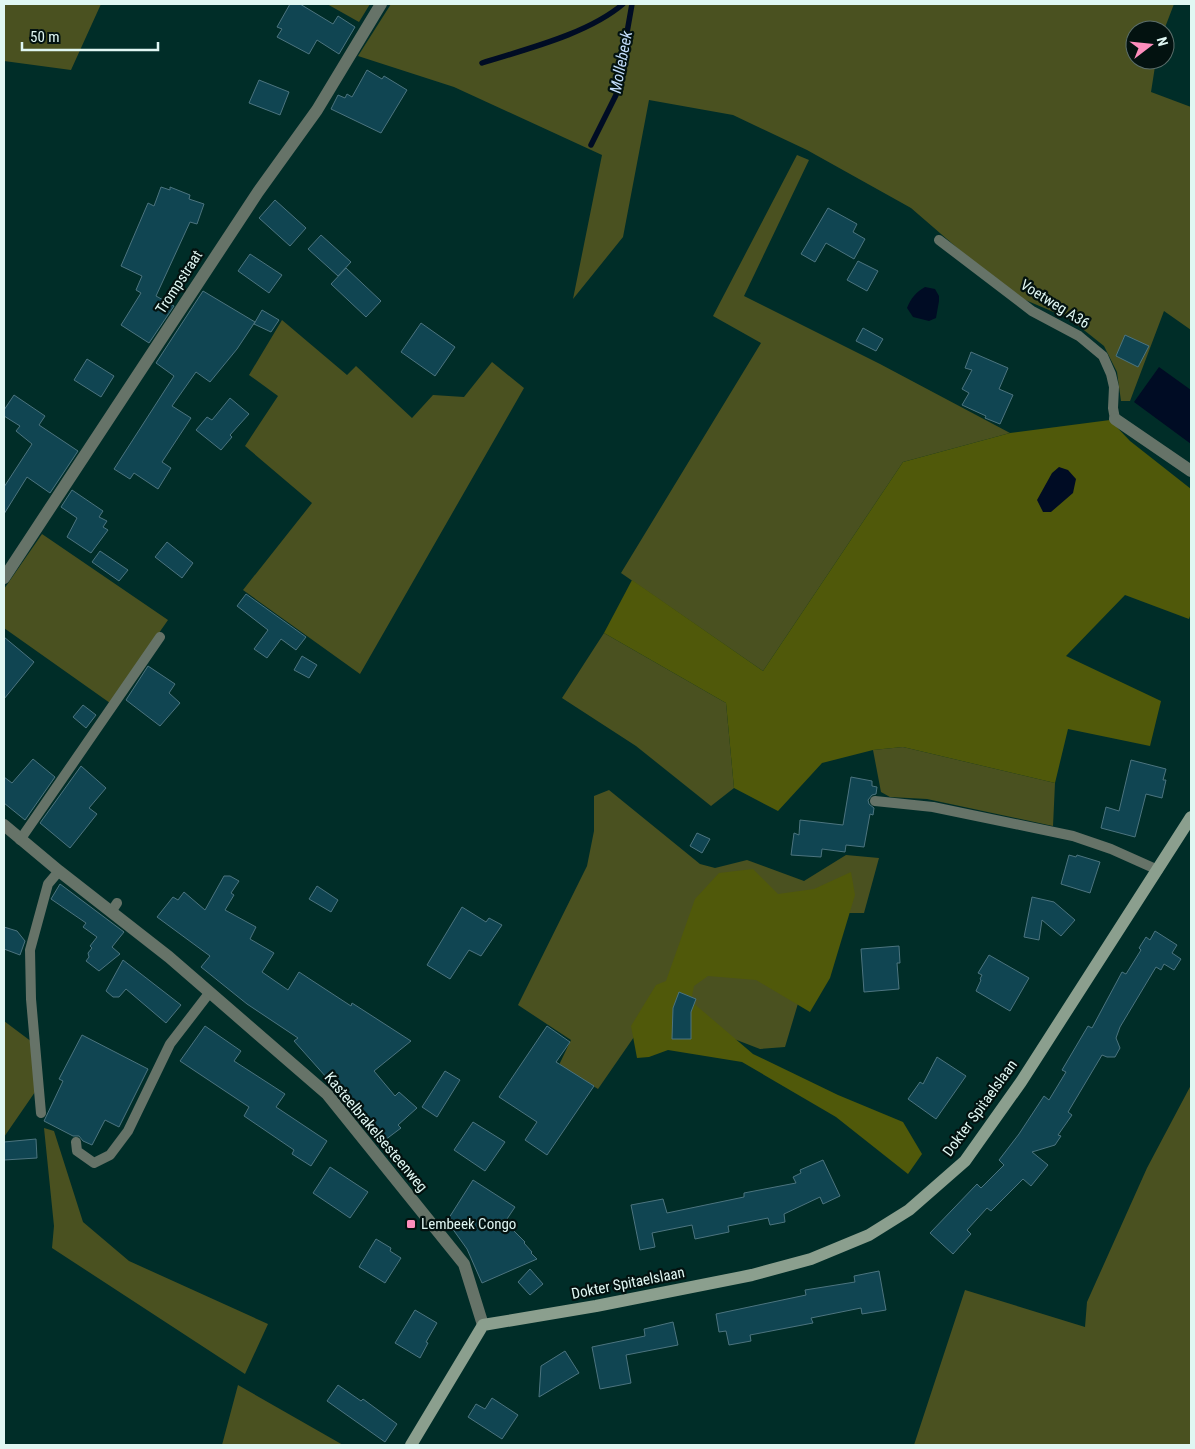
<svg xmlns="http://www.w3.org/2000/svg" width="1195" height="1449" viewBox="0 0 1195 1449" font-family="'Roboto Condensed',sans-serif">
	<rect width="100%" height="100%" fill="#002d28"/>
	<path fill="#4a5120" d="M4,4H101L71,70L4,61Z
		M327,4H370L359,22Z
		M391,4H1174L1164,30H1135V60H1156L1151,92L1191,107V330L1164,311L1130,401H1121L1117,372L1104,346L1070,319L1023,299L970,259L911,208L807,150L733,115L649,100L623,237L573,299L602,155L454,87L358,56Z
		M797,155L809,160L744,296L880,364L1010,433L903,462L763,671L621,573L761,343L713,316Z
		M282,320L347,375L356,366L412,418L433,395L464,397L492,362L524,388L360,674L243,590L312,503L245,446L278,396L249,375Z
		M42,534L168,620L110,703L4,628V589Z
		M604,633L726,703L734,788L711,806L636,746L562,698Z
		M903,747L1055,783L1053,826L927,799L890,797L881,792L873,750Z
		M609,790L700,864L715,868L747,860L804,881L846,855L879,858L864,913H825L785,1047L760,1049L654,1008L598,1089L559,1065L571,1040L518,1005L587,866L594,831V796Z
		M4,1021L32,1042L35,1092L4,1137Z
		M1191,1085V1445H914L965,1290L1085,1327L1087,1302L1147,1168Z
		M44,1128L54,1131L83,1222L129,1261L268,1324L245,1374L52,1248L54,1226Z
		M238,1385L343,1445H222Z"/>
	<path fill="#50590a" d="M1110,420L1130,441L1191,489V613L1189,619L1125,595L1066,656L1161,701L1150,746L1068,729L1055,783L903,747L873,750L822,763L778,811L734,788L726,703L604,633L632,580L763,671L903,462L1010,433Z
		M753,869L778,894L814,889L851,872L855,895L830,978L810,1012L756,980L708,976L694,986L691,1001L753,1054L838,1095L903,1122L922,1154L908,1174L836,1117L742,1062L668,1050L649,1057L637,1058L631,1026L656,985L666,981L695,899L719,873Z"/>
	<path fill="#000c24" d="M925,287L935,289L939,296V301L936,318L929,321L913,317L907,308C911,298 916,292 925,287Z
		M1159,367L1191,390V444L1134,402Z
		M1059,467L1068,470L1076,479L1073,493L1051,512H1043L1037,500L1052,473Z"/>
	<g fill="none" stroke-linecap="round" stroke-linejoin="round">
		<path stroke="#000c24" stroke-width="5.5" d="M482,63C526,49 588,34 623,4
			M591,145L616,95L632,4"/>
	</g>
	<path fill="#104552" stroke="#4c747f" d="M290,4H300L333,24L338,16L355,27L339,54L317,40L309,54L277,37L282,29L277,27Z
		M367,70L382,79L384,76L407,90L381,133L331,109L338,95L345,98L347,94L352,97Z
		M259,80L289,92L280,115L249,103Z
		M161,187L170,190V187L190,195L189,199L204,204L197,224L190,222L156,296L174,306L149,343L121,325L141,293L136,290L142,276L121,266L148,203L154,206Z
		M275,200L306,228L290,246L259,218Z
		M828,208L857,224L853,232L865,239L854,259L826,243L815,262L801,254Z
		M321,235L351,262L338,276L308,249Z
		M250,254L282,275L269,293L238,271Z
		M858,261L878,271L867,291L847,280Z
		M346,268L381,301L366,317L331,284Z
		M203,291L255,322L237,349L210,382L196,372L172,406L191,418L162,462L171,468L158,489L134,473L130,479L114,469L174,376L156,363Z
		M262,310L279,320L271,332L254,324Z
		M421,323L455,347L435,376L401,352Z
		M863,328L883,339L876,351L856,341Z
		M1125,335L1149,346L1138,367L1116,356Z
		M971,352L1008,368L999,389L1013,395L1000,424L985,418L986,416L962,405L969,393L962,389L972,370L965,368Z
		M87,359L114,376L101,397L74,380Z
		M14,395L45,416L39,425L78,451L50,493L27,477L4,514V487L32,444L16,431L20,426L4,416V410Z
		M230,398L249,414L230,435L232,437L221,450L196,430L207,417L212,420Z
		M72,490L103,511L99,517L107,521L103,527L108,530L91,553L67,537L77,518L61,507Z
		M167,542L193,563L182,578L155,557Z
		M100,551L128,570L119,581L92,562Z
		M246,594L306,637L296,650L281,639L267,658L254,649L268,630L237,606Z
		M4,637L34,662L4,699Z
		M302,656L317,665L309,678L294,670Z
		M148,666L175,684L169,693L180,703L160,726L126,700Z
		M83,705L96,715L86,728L73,717Z
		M33,759L55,777L25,820L4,803V777L12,783Z
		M1131,760L1166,769L1163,780H1166L1162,798L1146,794L1135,837L1101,828L1106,807L1119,811Z
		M81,766L106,788L89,808L97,814L70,848L40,823Z
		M851,777L872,781V786L877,787L876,794L872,795L868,800L869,804L874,808L873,815L870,814L864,847L846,845L845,852L822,849L821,857L791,855L794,833L799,835L800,820L843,825Z
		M697,833L710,839L702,853L690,846Z
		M1069,855L1076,857L1077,855L1100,862L1090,893L1061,884Z
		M224,876H230L239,881L231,893L234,895L225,910L256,927L250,939L274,953L262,972L288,990L299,972L351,1006L352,1003L411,1041L374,1071L395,1096L399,1092L417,1108L398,1125L401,1128L381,1143L343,1096L294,1041L298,1038L247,1004L201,967L210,956L157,917L173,897L178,900L184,892L205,910Z
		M60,884L124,932L112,947L120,954L99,971L86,961L89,957L88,953L92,948L90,946L97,937L83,927L86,923L51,899Z
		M317,886L338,900L331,912L309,899Z
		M1032,897L1054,902L1075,920L1061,936L1042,920L1039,940L1024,937Z
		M462,907L486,922L489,918L502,925L481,956L469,950L450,979L427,965Z
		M4,927L17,931L25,941L20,955L4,949Z
		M1155,931L1177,945L1172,953L1181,959L1174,970L1164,964L1161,970L1156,967L1120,1027L1116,1038L1120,1048L1115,1057H1107L1102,1055L1068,1112L1072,1115L1058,1135L1061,1136L1055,1145L1032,1152L1048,1165L1031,1186L1023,1179L991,1211L987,1208L967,1230L971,1234L953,1254L930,1233L977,1184L981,1188L1004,1165L999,1160L1019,1134L1044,1096L1049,1100L1066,1072L1062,1070L1088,1026L1092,1028L1122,972L1126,974L1141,950L1139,948L1146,937L1150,940Z
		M899,946L900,963H897L899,989L864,992L861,949Z
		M989,955L1029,978L1010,1011L976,991L981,980L980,979L982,975L978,973Z
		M123,960L181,1005L166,1023L126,989L119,997H113L106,991Z
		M679,992L696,999L691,1012V1039H672L673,1008Z
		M205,1026L241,1051L234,1061L285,1094L276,1107L327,1141L311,1166L292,1154L294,1150L244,1116L249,1107L180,1061Z
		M547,1026L570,1042L556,1062L594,1086L547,1155L525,1140L537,1122L499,1097Z
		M82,1035L148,1069L119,1127L105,1120L92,1145L83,1141L79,1136H73L44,1121L63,1081L59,1079Z
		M937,1057L966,1076L936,1119L908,1099L920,1082L923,1084Z
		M445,1071L460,1080L437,1117L422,1107Z
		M473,1122L505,1142L485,1171L454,1150Z
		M36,1139L37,1158L4,1160V1142Z
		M823,1160L840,1196L823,1204L820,1197L784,1214L785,1222L770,1225L768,1218L728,1226L729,1232L695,1239L692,1225L652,1233L655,1247L640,1250L631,1205L663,1199L667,1213L744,1197V1193L796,1183L793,1177L801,1173L800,1170Z
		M330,1167L368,1192L350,1218L313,1193Z
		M473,1180L515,1207L505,1222L525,1242L524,1243L532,1252L531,1253L537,1259L482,1283L467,1249L447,1221Z
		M376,1239L391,1248L390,1251L401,1258L385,1283L359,1267Z
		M530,1269L543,1284L530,1295L518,1282Z
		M879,1271L886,1310L862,1314L861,1308L811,1318L813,1323L750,1335L751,1341L729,1345L726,1331L719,1332L716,1314L806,1295L805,1290L855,1282L854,1276Z
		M415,1310L437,1323L426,1342L428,1343L420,1358L395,1343Z
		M673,1322L678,1345L626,1355L631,1383L600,1389L592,1347L645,1336L644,1329Z
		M565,1351L579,1373L539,1397L541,1366Z
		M338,1385L361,1401L363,1399L397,1424L385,1442L327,1401Z
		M492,1398L518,1415L502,1439L468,1417L476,1404L485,1409Z"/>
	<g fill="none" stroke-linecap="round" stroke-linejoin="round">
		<path stroke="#667368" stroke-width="10" d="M939,240L1032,311L1079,336L1103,356L1111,374L1114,387L1113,408L1115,419
			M875,801L933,807L1073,836L1111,849L1158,870
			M20,840L160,637
			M111,912L117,903
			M41,1113L31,999L30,950L48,884L59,871
			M76,1142L77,1151L94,1163L110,1155L128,1131L170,1044L210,992"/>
		<path stroke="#667368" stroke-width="12" d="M1115,419L1191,471
			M4,578L258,192L317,110L381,4
			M4,825L59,871L169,957L327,1094L464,1264L483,1325"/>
		<path stroke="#8b9f8e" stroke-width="12" d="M411,1445L483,1325L596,1306L752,1275L811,1259L869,1235L909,1210L965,1161L1021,1082L1191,817"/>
	</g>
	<rect fill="#fe8ebd" stroke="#031210" stroke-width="2" x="406" y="1219" width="10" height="10" rx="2.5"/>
	<g text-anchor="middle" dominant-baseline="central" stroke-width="4.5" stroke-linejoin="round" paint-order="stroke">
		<g font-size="15" fill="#e0f7f3" stroke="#031210">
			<text transform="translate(179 282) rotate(-57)">Trompstraat</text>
			<text transform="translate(1055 304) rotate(32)">Voetweg A36</text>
			<text transform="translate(980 1108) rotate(-54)">Dokter Spitaelslaan</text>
			<text transform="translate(376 1132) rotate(50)">Kasteelbrakelsesteenweg</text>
			<text transform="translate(628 1283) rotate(-11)">Dokter Spitaelslaan</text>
		</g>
		<g font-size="15" fill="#e0f7f3" stroke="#031210" text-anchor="start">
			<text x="421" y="1224">Lembeek Congo</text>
		</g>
		<g font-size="16" font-style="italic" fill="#c1dbf9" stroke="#031210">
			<text transform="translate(621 62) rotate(-79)">Mollebeek</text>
		</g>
	</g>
	<rect width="1195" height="1449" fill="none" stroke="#e0f7f3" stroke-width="10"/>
	<g transform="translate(1150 45) rotate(74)"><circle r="24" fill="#031210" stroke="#5b6e6b"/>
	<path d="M0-4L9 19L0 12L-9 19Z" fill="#fe8ebd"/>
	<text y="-8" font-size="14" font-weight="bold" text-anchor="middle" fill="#e0f7f3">N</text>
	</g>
	<path d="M22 42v8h136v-8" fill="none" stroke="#e0f7f3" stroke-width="2.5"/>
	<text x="30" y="42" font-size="15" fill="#e0f7f3" stroke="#031210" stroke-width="4" paint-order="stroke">50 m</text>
</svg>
